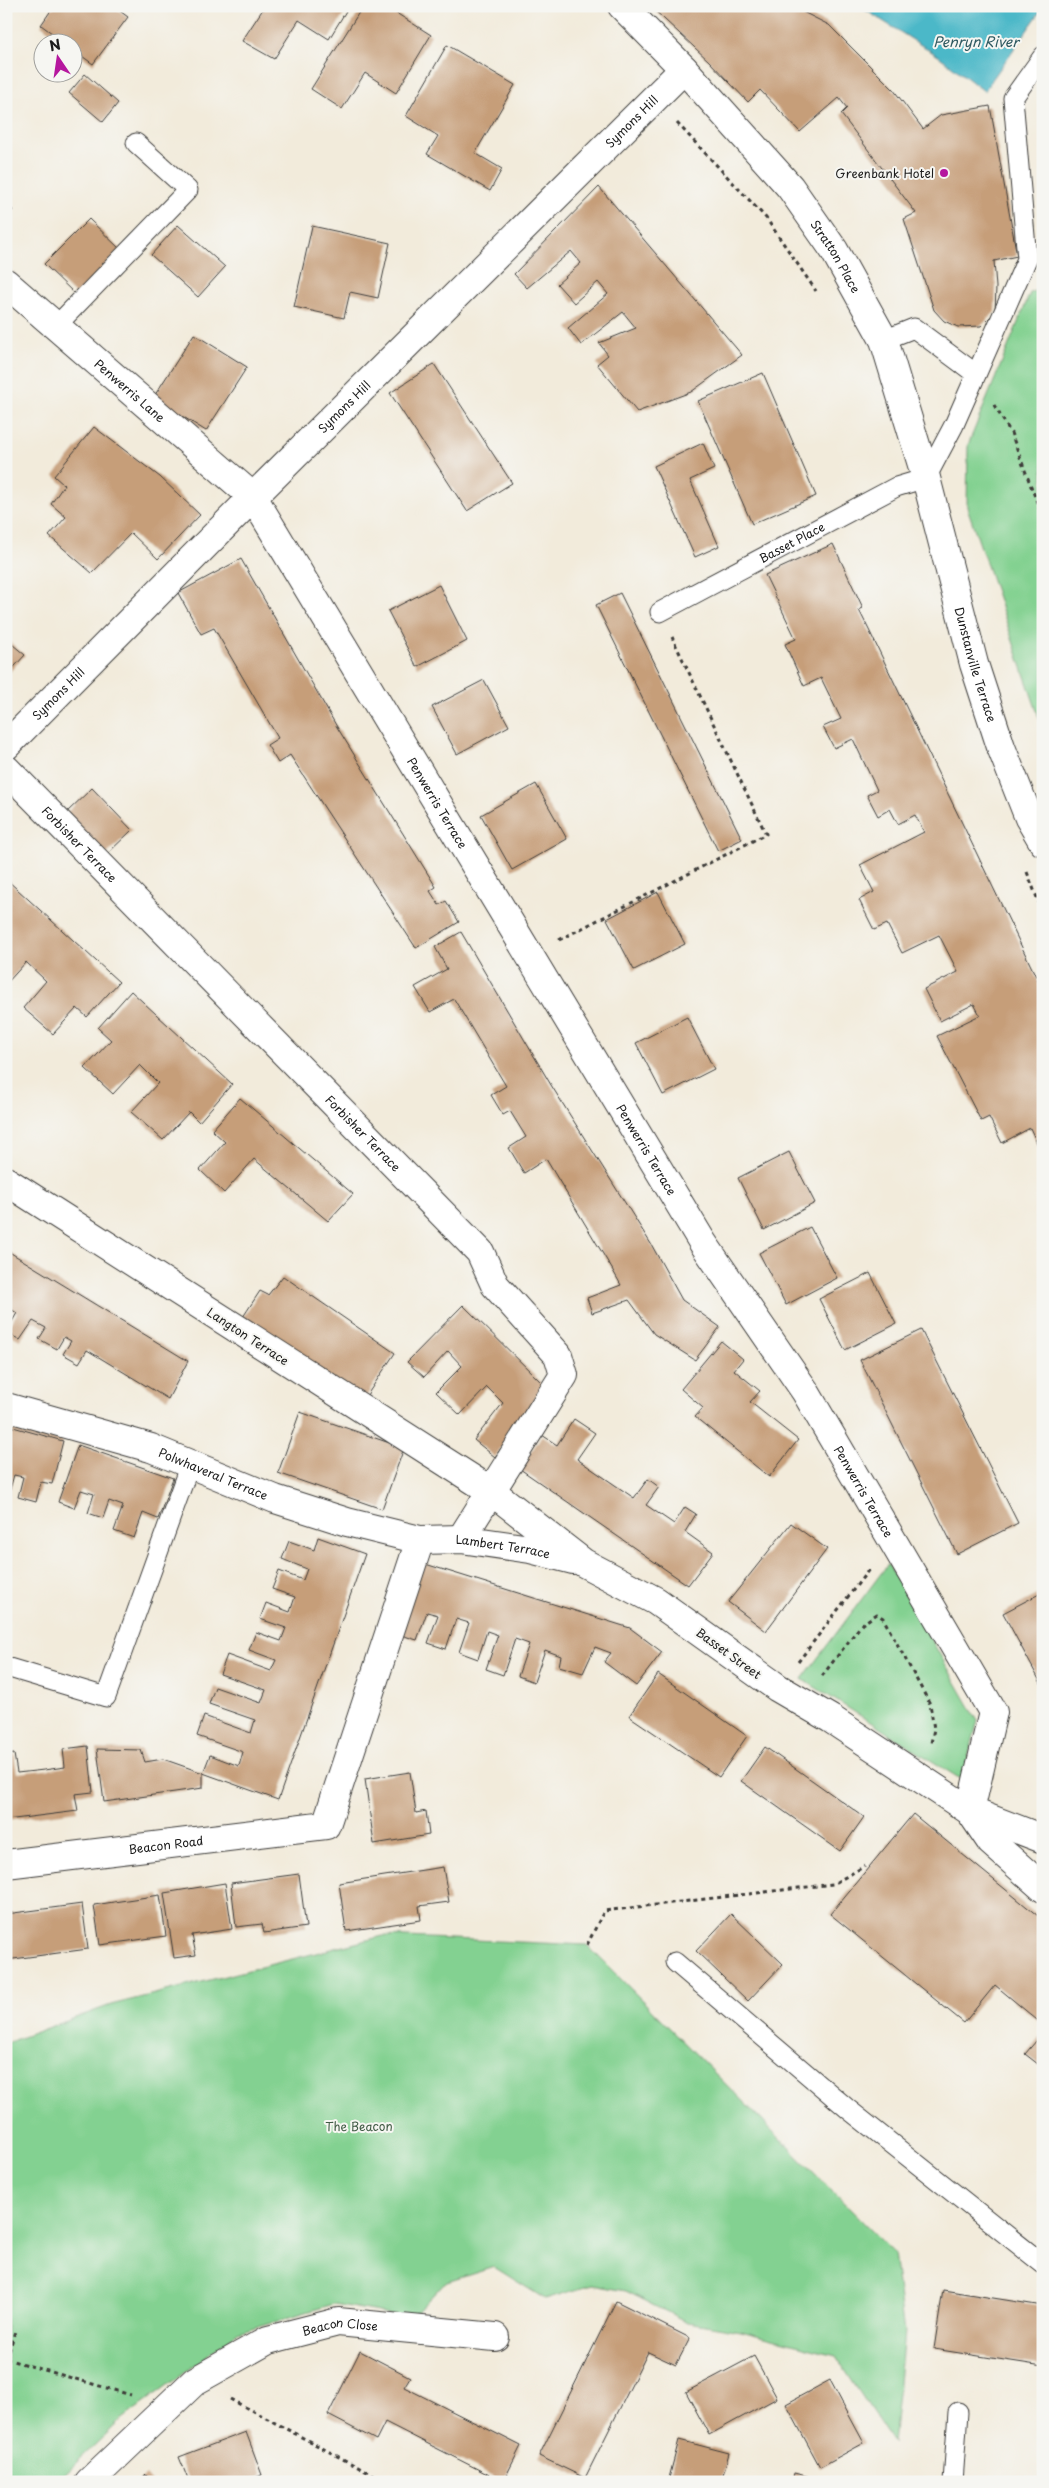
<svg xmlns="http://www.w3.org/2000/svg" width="1049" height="2488" viewBox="0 0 1049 2488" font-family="'Playpen Sans',sans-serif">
	<rect width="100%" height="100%" fill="#f6f6f2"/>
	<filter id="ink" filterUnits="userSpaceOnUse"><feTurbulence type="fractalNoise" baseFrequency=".02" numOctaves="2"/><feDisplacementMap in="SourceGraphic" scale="10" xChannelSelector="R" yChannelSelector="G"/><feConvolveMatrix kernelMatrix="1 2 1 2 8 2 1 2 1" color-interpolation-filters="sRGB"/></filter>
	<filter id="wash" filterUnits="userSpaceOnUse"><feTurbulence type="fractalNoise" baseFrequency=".0096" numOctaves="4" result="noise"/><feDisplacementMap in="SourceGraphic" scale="20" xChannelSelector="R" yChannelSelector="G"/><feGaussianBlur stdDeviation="1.12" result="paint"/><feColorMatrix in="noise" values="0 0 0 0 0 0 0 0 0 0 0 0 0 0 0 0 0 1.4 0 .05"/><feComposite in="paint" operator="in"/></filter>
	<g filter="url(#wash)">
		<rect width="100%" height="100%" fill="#f2ebdb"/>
		<path fill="#83d191" stroke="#507656" d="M1039,289L1043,325V729L967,507L968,445L1030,293Z
			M888,1564L978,1721L962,1780L802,1679Z
			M383,1936L587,1945L894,2253L904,2332L893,2443L835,2355L741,2331L687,2322L626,2291L592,2285L545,2299L494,2267L444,2283L411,2318L334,2304L238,2332L120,2421L56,2482H6V2043L111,2005Z"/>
		<path fill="#4cb8c8" stroke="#346a72" d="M859,6H1043V8L984,91L940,57Z"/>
		<g id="blocks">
			<path fill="#c69e79" d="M54,6H113L128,17L93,64L72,49V42H64L41,25Z
				M265,6H349L329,39L299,20L274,59L242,41Z
				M363,6H385L431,35L396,93L365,73L342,109L311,89Z
				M650,6H796L803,12L829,25L893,89L923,129L941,115L990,106L1017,256L994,261L996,287L995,312L981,326L958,327L944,321L934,310L904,219L916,213L841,114L847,108L839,98L800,132L760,90L748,102L709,61Z
				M447,45L515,85L475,153L502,169L490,191L427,154L438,136L406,116Z
				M85,74L118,103L103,122L69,93Z
				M599,187L742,355L691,392L637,412L597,364L608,355L599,343L636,328L623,312L581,345L568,328L608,294L598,282L574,303L557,284L581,263L571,251L527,288L514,274Z
				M6,205L13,210L6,218Z
				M89,219L121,250L76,295L44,264Z
				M178,225L225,267L198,297L151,255Z
				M312,226L390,243L378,298L350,292L344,318L294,307Z
				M194,334L247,367L206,431L153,398Z
				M434,364L512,483L467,511L390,393Z
				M763,373L816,496L752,524L698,401Z
				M94,427L160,477L200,515L158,559L131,533L92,573L49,536L66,517L51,504L64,485L54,476Z
				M703,443L714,469L690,480L719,546L695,557L654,466Z
				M833,544L863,608L859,610L869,630L1043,991V1156L1030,1128L1002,1143L989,1117L981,1121L937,1036L980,1015L974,1004L940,1021L924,989L958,972L939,935L902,953L887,924L874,930L859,900L874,892L860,865L924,832L915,815L898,824L890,809L878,816L867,795L877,790L853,739L834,748L823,727L841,719L821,678L804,686L785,644L796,639L765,575Z
				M241,559L337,727L436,887L430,891L439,905L446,901L459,922L416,948L290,755L278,763L267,745L278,738L214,628L201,634L178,593Z
				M439,585L467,641L417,667L388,611Z
				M620,593L742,839L718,851L596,605Z
				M6,639L25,655L6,676Z
				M484,680L509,726L457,754L432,707Z
				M536,784L567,839L512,870L481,815Z
				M92,788L132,830L105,856L65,814Z
				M6,879L119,982L87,1017L77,1008L53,1034L23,1008L46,981L26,962L6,984Z
				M658,892L685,944L634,970L607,919Z
				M461,932L551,1085L651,1244L682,1300L720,1327L695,1360L654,1334L629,1300L592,1313L587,1298L621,1285L612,1269L546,1159L524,1173L509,1148L526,1137L510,1111L503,1115L491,1095L506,1086L454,999L430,1012L415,987L447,969L435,947Z
				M131,991L232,1084L199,1122L189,1112L163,1140L131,1112L158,1083L140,1065L113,1094L85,1068L111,1040L98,1028Z
				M687,1017L714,1069L663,1095L636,1043Z
				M240,1098L353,1194L328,1221L254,1159L224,1193L200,1170L225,1142L212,1130Z
				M789,1152L815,1203L764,1230L738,1178Z
				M810,1227L837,1278L786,1305L759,1253Z
				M6,1250L188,1361L168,1399L87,1350L79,1363L63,1354L71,1341L64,1337L57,1349L39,1339L46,1328L33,1321L20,1340L6,1332L17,1313L6,1306Z
				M870,1273L896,1324L845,1350L819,1299Z
				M283,1276L395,1353L363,1401L241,1320L260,1291L268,1295Z
				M463,1305L544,1385L495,1457L474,1440L503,1403L487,1387L460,1415L436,1392L462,1366L448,1351L424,1377L407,1362Z
				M921,1330L1018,1523L957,1554L860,1360Z
				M721,1341L743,1359L734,1370L760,1391L750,1402L798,1440L769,1477L695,1417L703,1408L681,1389Z
				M300,1412L404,1448L382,1509L278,1473Z
				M574,1419L595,1433L577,1459L634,1498L648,1479L659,1487L646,1505L674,1524L685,1507L696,1514L685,1532L713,1552L688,1585L520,1469L542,1435L557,1445Z
				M6,1425L63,1441L52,1484L41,1482L36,1502L18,1497L23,1477L14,1475L8,1496L6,1495Z
				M78,1445L173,1478L158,1519L143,1513L134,1538L114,1531L123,1506L109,1501L103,1518L88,1513L94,1494L81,1490L74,1508L58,1502Z
				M791,1523L827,1549L766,1631L728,1602Z
				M318,1537L365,1554L278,1800L203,1773L210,1755L239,1766L243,1752L197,1736L204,1716L251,1733L255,1720L209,1704L215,1687L261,1703L266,1690L220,1674L227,1655L271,1671L276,1660L249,1650L256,1632L281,1641L286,1628L260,1619L266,1603L290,1612L295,1597L272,1589L279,1571L303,1580L307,1569L282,1559L289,1541L314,1550Z
				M422,1563L630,1628L662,1652L636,1686L604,1662L611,1653L595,1647L583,1673L559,1666L561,1656L545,1650L534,1682L518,1676L529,1644L515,1639L503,1675L486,1669L498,1635L487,1631L478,1659L459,1652L469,1623L456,1619L446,1649L428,1643L438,1615L427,1612L417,1640L398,1634Z
				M1043,1592V1687L1003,1613Z
				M658,1674L747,1736L719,1777L629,1716Z
				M88,1746L93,1792L75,1794L78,1811L6,1820V1755L14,1754L17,1773L44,1770L65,1767L63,1749Z
				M765,1747L864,1817L840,1851L741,1781Z
				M97,1749L141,1750L145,1762L163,1759L203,1773V1788L104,1802Z
				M410,1772L416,1813L426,1811L429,1835L374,1844L365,1779Z
				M913,1814L1043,1920V2025L995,1985L964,2023L830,1914Z
				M443,1867L449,1902L419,1906L421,1920L346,1931L339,1883Z
				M299,1874L306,1927L264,1933L262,1924L236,1927L231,1883Z
				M225,1883L232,1929L192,1935L196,1955L174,1958L164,1893Z
				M160,1895L166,1936L100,1945L94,1905Z
				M82,1904L88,1949L6,1960V1914Z
				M731,1914L783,1964L748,2001L696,1951Z
				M1043,2033V2068L1025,2054Z
				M943,2290L1043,2306V2366L934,2349Z
				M616,2301L690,2338L676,2365L648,2352L585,2478L539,2456Z
				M360,2351L410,2377L404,2387L521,2446L503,2482L385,2422L376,2440L328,2415Z
				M754,2356L777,2398L709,2435L686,2392Z
				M830,2380L864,2443L820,2467L786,2404Z
				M246,2432L262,2475L245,2482H189L179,2457Z
				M679,2440L729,2453L721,2482H668Z
				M1042,2458L1043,2482H1038Z
				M794,2473L827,2481V2482H792Z
				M146,2475L152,2482H139Z"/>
		</g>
	</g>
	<g filter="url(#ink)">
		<use href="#blocks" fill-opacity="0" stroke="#3c3b39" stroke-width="1"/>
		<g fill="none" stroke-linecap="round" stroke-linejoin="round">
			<defs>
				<g id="lane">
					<path d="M56,326L188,190L136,143"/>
					<path d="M884,340L914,328L976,374"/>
					<path id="s1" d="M660,612L896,487L926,478L954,425L1027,259L1013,98L1043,56"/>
					<path d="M6,1667L106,1697L190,1464"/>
					<path d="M675,1962L848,2109L1043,2264"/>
					<path d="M953,2482L958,2412"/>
				</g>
				<g id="street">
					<path id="s2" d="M6,283L253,497L703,1243L805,1391L993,1712L970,1811L831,1719L778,1688L656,1601L584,1563L491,1491L6,1181"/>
					<path id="s3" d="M6,746L253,497L684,69"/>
					<path id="s4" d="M6,769L480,1252L495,1285L558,1355L564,1375L461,1539"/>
					<path id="s5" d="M6,1407L151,1448L275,1499L347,1522L420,1540L461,1539L530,1549L573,1560"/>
					<path id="s6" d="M6,1864L326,1825L420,1540"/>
					<path id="s7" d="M89,2482L195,2381L268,2340L338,2322L495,2337"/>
				</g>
				<g id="secondary">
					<path id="s8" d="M622,6L684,69L790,187L834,250L884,340L926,478L974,664L1001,747L1029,818L1043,842"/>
					<path d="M970,1811L991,1842L1043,1888"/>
					<path d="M970,1811L1043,1839"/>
				</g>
			</defs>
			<use href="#lane" stroke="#3c3b39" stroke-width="21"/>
			<use href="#street" stroke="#3c3b39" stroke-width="30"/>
			<use href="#secondary" stroke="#3c3b39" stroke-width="30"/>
			<path stroke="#3c3b39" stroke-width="3" stroke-dasharray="4 4" stroke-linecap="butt" d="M677,123L766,218L816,291
				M994,405L1011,433L1043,518
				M1027,872L1043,913
				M559,940L766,834L672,637
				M798,1662L870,1568
				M822,1676L862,1624L877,1614L883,1618L930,1704L934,1729L931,1743H928
				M587,1945L604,1911L833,1884L865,1866
				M6,2359L131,2395
				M7,2359L15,2331
				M230,2399L386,2482"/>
			<use href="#lane" stroke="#fff" stroke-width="19"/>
			<use href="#street" stroke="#fff" stroke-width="28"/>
			<use href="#secondary" stroke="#fff" stroke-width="28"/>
		</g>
	</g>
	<circle fill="#b5179e" stroke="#f6f6f2" stroke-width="2" cx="944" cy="173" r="5"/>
	<g text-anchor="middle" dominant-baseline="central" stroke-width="4" stroke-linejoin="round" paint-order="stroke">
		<g font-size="12" fill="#1c1c1c" stroke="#f6f6f2">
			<text stroke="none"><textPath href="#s3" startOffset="884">Symons Hill</textPath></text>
			<text stroke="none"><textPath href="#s8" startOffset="330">Stratton Place</textPath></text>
			<text stroke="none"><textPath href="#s2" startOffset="164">Penwerris Lane</textPath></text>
			<text stroke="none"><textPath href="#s3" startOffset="479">Symons Hill</textPath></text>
			<text stroke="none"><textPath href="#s1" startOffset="149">Basset Place</textPath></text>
			<text stroke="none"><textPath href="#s8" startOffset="764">Dunstanville Terrace</textPath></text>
			<text stroke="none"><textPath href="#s3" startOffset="74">Symons Hill</textPath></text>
			<text stroke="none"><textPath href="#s2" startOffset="684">Penwerris Terrace</textPath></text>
			<text stroke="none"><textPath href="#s4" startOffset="105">Forbisher Terrace</textPath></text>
			<text stroke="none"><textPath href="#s4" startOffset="510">Forbisher Terrace</textPath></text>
			<text stroke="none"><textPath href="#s2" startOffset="1089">Penwerris Terrace</textPath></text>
			<text transform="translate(248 1336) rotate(33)">Langton Terrace</text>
			<text stroke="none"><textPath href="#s5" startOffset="218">Polwhaveral Terrace</textPath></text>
			<text stroke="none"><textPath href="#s2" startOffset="1494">Penwerris Terrace</textPath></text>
			<text stroke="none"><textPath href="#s5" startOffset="519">Lambert Terrace</textPath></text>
			<text transform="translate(729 1653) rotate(36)">Basset Street</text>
			<text stroke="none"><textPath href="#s6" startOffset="161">Beacon Road</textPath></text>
			<text stroke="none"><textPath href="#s7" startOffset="304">Beacon Close</textPath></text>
		</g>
		<g font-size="12" fill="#1c1c1c" stroke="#f6f6f2" text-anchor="end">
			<text x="934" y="173">Greenbank Hotel</text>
		</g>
		<g font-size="12" fill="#405b45" stroke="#f6f6f2">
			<text x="359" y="2126">The Beacon</text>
		</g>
		<g font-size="14" font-style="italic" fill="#2f5a61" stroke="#f6f6f2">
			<text x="976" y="41">Penryn River</text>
		</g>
	</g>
	<rect width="1049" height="2488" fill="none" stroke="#f6f6f2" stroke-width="25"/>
	<g transform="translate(58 58) rotate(347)"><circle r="24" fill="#f6f6f2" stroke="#9f9f9c"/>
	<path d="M0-4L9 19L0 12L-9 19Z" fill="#b5179e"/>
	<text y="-8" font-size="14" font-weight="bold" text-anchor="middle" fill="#1c1c1c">N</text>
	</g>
</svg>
